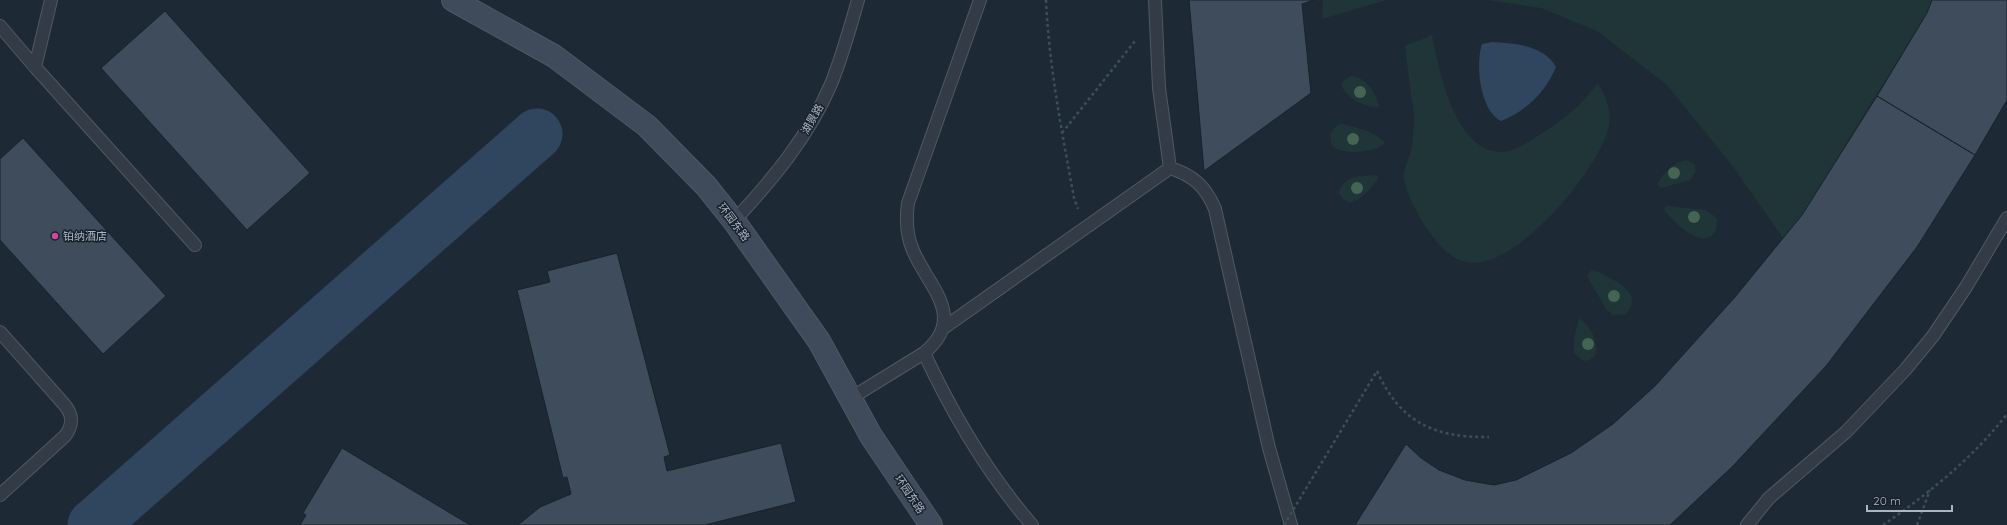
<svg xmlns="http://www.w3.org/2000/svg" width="2007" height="525" viewBox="0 0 2007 525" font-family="Quicksand,'Noto Sans SC',sans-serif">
	<rect width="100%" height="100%" fill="#1e2936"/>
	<path fill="#203537" d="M1323,0H1387L1322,19Z
		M1488,0H1932L1927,13L1802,215L1783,238L1731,164L1667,85L1597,31L1541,8Z
		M1432,35C1439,70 1455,154 1503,152C1516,151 1528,142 1539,135C1564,120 1580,106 1598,83C1606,96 1612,111 1609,126C1600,169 1514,273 1466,262C1450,259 1436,242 1427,229C1420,218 1404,191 1404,177C1403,169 1409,159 1411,151C1413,142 1413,133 1414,124C1415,116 1413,108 1412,100C1409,82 1407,64 1405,46Z
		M1351,76C1366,77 1376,93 1379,107C1364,107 1347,99 1341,85L1344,80Z
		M1340,124C1353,126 1377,132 1385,143C1377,153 1339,156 1332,145C1329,136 1330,129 1340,124Z
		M1686,160L1694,164L1696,171L1690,180L1661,188L1657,185C1663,172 1673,163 1686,160Z
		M1372,175L1378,176V178C1371,189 1363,198 1350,203L1344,200L1339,194C1341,177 1357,177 1372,175Z
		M1666,206L1706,210L1717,218C1717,224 1717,232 1711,236C1697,246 1672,220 1664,210Z
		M1594,270C1611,279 1646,291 1626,314L1613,315L1606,309L1587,276L1590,271Z
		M1579,318C1590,325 1600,343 1595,356L1587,361L1582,360L1574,353V338Z"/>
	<path fill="#30455e" d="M1492,42C1514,43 1544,45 1556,67C1545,93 1526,111 1501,121C1480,111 1475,64 1482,44Z"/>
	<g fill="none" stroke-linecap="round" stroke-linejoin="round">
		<path stroke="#30455e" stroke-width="51" d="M93,525L537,134"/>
	</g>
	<path fill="#3f4c5b" stroke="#19222d" d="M1189,0H1314L1302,4L1311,93L1204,171Z
		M1932,0H2007V100L1975,155L1877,96L1927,13Z
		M165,11L310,173L247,230L101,68Z
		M1877,96L1975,155L1917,247L1826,366L1732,467L1670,525H1355L1406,444L1421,458L1439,470L1465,480L1494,485L1516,480L1571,453L1613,424L1655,386L1735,297L1802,215Z
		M23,138L166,296L103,354L0,240V159Z
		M617,253L670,455L664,457L667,471L781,443L796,502L705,525H518L540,507L571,494L567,477L563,478L517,290L550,282L547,271Z
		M342,448L470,525H300L306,515L303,513Z"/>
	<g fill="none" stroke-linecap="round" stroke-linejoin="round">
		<defs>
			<path id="lane" d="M0,26L35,67L51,0
				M35,67L195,245
				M1170,168C1193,175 1206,187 1215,209L1269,448L1291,525
				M734,221C772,180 809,136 831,84C842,57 850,28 858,0
				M942,329L1170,168L1159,88L1155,0
				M0,332L63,403C73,414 74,424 65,436L0,495
				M924,353C953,415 987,473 1032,525
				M851,398L924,353C969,316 926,285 912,248C906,233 906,218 908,203L980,0
				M1747,525L1769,498L1846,432L1905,370L1933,336L1966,287L2007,218"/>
			<path id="secondary" d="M453,0L554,56L647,126L706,186L734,221L819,341L871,436L931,525"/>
		</defs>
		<use href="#lane" stroke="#4f5965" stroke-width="14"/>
		<use href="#secondary" stroke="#4f5965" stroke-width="24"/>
		<path stroke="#3a5152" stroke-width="2.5" stroke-dasharray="3 3" stroke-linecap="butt" d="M1046,0C1049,67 1062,132 1074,198L1078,209
			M1062,133L1135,41
			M1883,525C1928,494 1973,458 2007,414
			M1917,525L1930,490"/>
		<use href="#lane" stroke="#323b46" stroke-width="12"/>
		<use href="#secondary" stroke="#3f4a5a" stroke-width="22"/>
		<path stroke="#3a5152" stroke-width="2.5" stroke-dasharray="3 3" stroke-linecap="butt" d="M1284,525L1377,371C1400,422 1434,438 1489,437"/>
	</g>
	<g fill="#446454">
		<circle cx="1360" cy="92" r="6"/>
		<circle cx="1353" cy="139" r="6"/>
		<circle cx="1674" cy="173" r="6"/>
		<circle cx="1357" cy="188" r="6"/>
		<circle cx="1694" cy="217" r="6"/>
		<circle cx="1614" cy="296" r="6"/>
		<circle cx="1588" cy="344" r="6"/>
	</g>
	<circle fill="#d1479c" stroke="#17202b" stroke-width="1.5" cx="55" cy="236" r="4"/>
	<g text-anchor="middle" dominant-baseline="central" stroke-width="3" stroke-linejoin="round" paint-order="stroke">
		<g font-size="11" fill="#abb6c4" stroke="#17202b">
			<text transform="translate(812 119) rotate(-61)">湖景路</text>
			<text transform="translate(734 222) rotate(53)">环园东路</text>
			<text transform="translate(910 494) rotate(56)">环园东路</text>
		</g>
		<g font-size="11" fill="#abb6c4" stroke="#17202b" text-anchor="start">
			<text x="63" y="236">铂纳酒店</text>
		</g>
	</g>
	<path d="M1867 505v6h85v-6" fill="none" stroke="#abb6c4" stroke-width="2"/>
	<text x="1873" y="505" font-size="12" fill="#abb6c4" stroke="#17202b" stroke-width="3" paint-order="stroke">20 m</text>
</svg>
